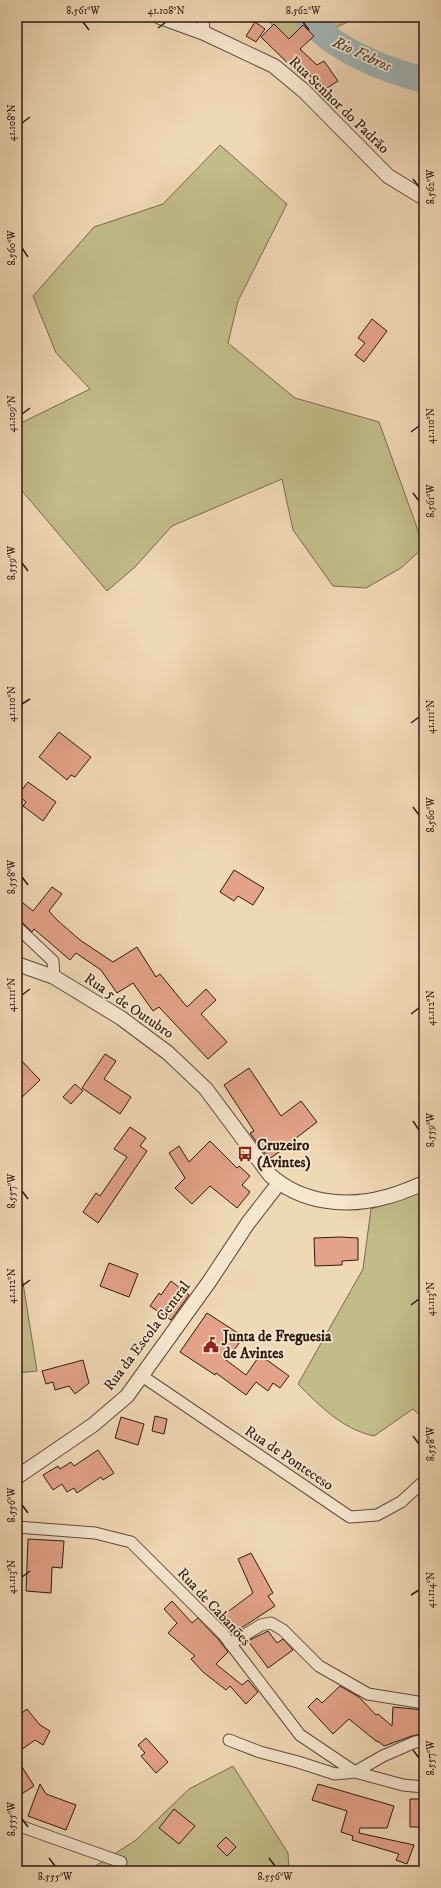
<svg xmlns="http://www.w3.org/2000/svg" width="441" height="1888" viewBox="0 0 441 1888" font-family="'IM FELL DW Pica',serif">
	<rect width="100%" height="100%" fill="#efd8b4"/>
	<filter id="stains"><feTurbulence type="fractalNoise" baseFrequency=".005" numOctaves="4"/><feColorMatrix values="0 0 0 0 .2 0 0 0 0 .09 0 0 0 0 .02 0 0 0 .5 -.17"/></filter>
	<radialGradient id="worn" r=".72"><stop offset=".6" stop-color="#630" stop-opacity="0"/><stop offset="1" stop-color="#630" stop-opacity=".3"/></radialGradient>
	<path fill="#c1bc88" stroke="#786b4c" d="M267,17H358L303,43H283Z
		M220,145L287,204L238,301L228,343L295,398L379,422L424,547L401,568L366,588L333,586L293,530L282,479L172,526L135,567L107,591L17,485V425L90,389L56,353L33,296L94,227L163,204Z
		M424,1190V1419L413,1409L374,1436C342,1429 320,1406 298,1384L363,1269L371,1209Z
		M17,1245L37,1371L17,1373Z
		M233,1766L288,1853L289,1871H68L94,1867L136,1840L189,1789Z"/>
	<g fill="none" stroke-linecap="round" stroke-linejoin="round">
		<path stroke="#a0b6b9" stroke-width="26" d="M307,17C332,49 385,70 424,80"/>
	</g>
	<path fill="#e4a288" stroke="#2f1a10" d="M255,22L265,29L256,42L246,36Z
		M274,24L289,39L303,25L314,36L300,49L317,65L324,61L338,81L321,92L305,68L299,74L261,37Z
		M372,319L387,331L364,362L355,355L365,343L358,338Z
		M59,732L91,757L75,777L71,775L67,780L39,757Z
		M28,782L56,802L43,821L23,806L26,802L18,795Z
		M234,870L264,888L253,905L238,896L234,901L220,892Z
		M52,887L62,894L49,911L57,920L80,940L113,962L137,947L156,977L160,974L187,1007L206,989L216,1000L201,1014L227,1042L208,1059L159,1007L153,1011L133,983L117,993L101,970L76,953L70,960L34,929L32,932L22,922L17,920V898L33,911Z
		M105,1054L116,1061L104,1079L131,1097L120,1114L82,1088Z
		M17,1056L40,1080L17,1102Z
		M249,1068L281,1116L301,1101L317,1122L287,1145L288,1146L269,1159L250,1133L254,1131L224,1085Z
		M75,1084L83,1091L71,1104L63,1097Z
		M130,1127L146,1138L140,1146L147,1151L98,1223L83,1212L96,1193L100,1196L127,1157L114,1149Z
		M210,1141L237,1168L239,1166L250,1176L242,1185L250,1192L237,1208L210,1186L192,1204L175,1188L185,1178L169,1153L179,1146L189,1162Z
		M341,1237L358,1238V1260L342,1261V1265L315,1266L314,1238Z
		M109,1263L138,1274L129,1297L100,1286Z
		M171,1281L189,1295L171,1320L150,1306L159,1293L161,1295Z
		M207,1313L244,1337L226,1360L246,1375L260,1355L289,1376L280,1388L273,1383L268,1391L256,1382L246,1395L216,1373L215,1375L180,1352Z
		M83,1360L89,1383L75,1394L69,1386L55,1390L53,1382L46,1384L42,1371Z
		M155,1416L167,1419L164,1434L152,1431Z
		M121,1417L144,1424L138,1445L115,1438Z
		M98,1450L114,1473L103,1480L101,1477L77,1493L74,1488L67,1492L62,1484L53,1490L43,1475L58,1466L60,1469L71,1462L74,1466Z
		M28,1539L64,1541L62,1568L52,1567L51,1593L26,1591Z
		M251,1553L273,1593L268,1596L275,1606L232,1634L218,1619L253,1593L238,1559Z
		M172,1601L192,1623L198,1618L218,1639L228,1652L216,1664L242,1685L248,1680L258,1692L246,1704L230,1686L226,1690L203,1672L191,1659L195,1656L168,1633L177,1623L164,1609Z
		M268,1631L277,1643L283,1639L293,1650L268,1668L248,1641Z
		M340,1686L359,1697L376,1715L378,1714L392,1726L393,1707L424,1710V1733L412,1736L384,1746L379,1742L376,1741L349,1719L333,1734L308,1707L317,1698L322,1703Z
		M27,1709L40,1725L50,1731L43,1745L35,1740L17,1753V1717Z
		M146,1738L168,1762L156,1773L141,1756L145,1753L138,1745Z
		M17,1759L34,1786L17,1797Z
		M40,1784L46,1794L76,1805L66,1830L28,1816Z
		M318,1784L394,1806L387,1828H360L359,1833L414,1845L407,1864L396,1860L399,1854L352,1840L353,1836L341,1832L347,1811L312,1800Z
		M410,1799H424V1827H410Z
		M174,1809L195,1826L179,1844L159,1828Z
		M226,1837L236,1847L227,1856L217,1846Z"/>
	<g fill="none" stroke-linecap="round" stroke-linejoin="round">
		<defs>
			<path id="minor" d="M203,17L204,33
				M17,927L53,961L54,977
				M142,1376L350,1517L377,1515L401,1502L424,1481
				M17,1527L95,1533L131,1542L223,1634L300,1735L355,1772L403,1785L424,1787
				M230,1644L261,1625L271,1623L283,1630L319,1666L368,1694L424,1703
				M229,1740L260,1752L298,1762L335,1774L355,1772L383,1756L415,1742L424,1741
				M17,1825L121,1862"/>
			<path id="tertiary" d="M160,17L204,33L274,66L304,91L388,176L424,198
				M17,964L54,977L121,1018L168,1053L206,1089L270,1175C301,1203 346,1208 386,1197C399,1194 412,1188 424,1183
				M17,1477L93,1425L127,1396L209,1282L248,1223L279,1183"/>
		</defs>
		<use href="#minor" stroke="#5f4a39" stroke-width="13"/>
		<use href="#tertiary" stroke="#5f4a39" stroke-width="16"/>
		<use href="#minor" stroke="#f5e6ce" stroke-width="11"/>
		<use href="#tertiary" stroke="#f5e6ce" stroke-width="14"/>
	</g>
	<path fill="none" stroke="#2f1a10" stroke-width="1.5" d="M83,22L89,30M303,22L309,30M158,28L166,22M22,123L30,117M413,179L419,187M22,248L28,257M22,414L30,408M411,432L419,426M413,493L419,501M22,563L28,571M22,704L30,699M411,723L419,717M413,807L419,815M22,877L28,885M22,995L30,989M411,1014L419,1008M413,1121L419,1130M22,1191L28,1199M22,1286L30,1280M411,1305L419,1299M413,1436L419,1444M22,1505L28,1513M22,1577L30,1571M411,1595L419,1590M413,1750L419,1758M22,1819L28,1827M49,1858L55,1866M269,1858L275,1866"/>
	<defs>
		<symbol id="bus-bare" viewBox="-9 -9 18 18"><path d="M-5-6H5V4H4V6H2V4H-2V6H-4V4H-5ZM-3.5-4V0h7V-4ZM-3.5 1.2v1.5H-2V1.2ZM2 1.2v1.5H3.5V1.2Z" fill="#8f2418" stroke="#f5e6ce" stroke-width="2.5" paint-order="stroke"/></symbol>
		<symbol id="civic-bare" viewBox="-9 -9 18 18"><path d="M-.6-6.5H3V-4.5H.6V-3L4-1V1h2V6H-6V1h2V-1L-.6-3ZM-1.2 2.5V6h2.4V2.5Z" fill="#8f2418" stroke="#f5e6ce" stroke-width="2.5" paint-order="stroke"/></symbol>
	</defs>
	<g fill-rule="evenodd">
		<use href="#bus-bare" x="234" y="1143" width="22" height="22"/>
		<use href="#civic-bare" x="200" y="1334" width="22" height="22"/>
	</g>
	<g text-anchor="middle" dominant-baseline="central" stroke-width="3.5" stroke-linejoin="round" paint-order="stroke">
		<g font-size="15" fill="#2f1a10" stroke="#f5e6ce">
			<text transform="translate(339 105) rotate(44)">Rua Senhor do Padrão</text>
			<text transform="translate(129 1006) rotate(34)">Rua 5 de Outubro</text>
			<text transform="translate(147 1336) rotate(-53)">Rua da Escola Central</text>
			<text transform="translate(289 1458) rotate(34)">Rua de Ponteceso</text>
			<text transform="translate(214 1607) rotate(47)">Rua de Cabanões</text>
		</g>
		<g font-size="15" font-weight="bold" fill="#2f1a10" stroke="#f5e6ce" text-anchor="start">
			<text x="257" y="1145">Cruzeiro<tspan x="257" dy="17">(Avintes)</tspan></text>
			<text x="223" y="1336">Junta de Freguesia<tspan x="223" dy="17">de Avintes</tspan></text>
		</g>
		<g font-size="16" font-style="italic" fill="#514943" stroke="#f5e6ce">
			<text transform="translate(362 54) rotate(25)">Rio Febros</text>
		</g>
	</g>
	<rect width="441" height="1888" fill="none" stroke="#efd8b4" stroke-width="44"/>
	<rect x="22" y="22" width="397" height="1844" fill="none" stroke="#2f1a10" stroke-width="1.5"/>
	<g font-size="10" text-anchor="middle" fill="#2f1a10">
		<text x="83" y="14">8.561°W</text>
		<text x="166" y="14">41.108°N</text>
		<text x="303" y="14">8.562°W</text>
		<text transform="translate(11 123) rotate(-90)" y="4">41.108°N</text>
		<text transform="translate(430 187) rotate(-90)" y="4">8.562°W</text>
		<text transform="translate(11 248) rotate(-90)" y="4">8.560°W</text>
		<text transform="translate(11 414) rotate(-90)" y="4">41.109°N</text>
		<text transform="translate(430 426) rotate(-90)" y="4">41.110°N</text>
		<text transform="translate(430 501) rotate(-90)" y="4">8.561°W</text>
		<text transform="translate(11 563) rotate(-90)" y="4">8.559°W</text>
		<text transform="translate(11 704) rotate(-90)" y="4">41.110°N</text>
		<text transform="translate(430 717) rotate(-90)" y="4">41.111°N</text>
		<text transform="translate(430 815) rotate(-90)" y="4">8.560°W</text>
		<text transform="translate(11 877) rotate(-90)" y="4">8.558°W</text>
		<text transform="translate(11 995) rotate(-90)" y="4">41.111°N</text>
		<text transform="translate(430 1008) rotate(-90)" y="4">41.112°N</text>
		<text transform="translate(430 1130) rotate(-90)" y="4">8.559°W</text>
		<text transform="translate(11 1191) rotate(-90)" y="4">8.557°W</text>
		<text transform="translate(11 1286) rotate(-90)" y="4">41.112°N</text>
		<text transform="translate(430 1299) rotate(-90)" y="4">41.113°N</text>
		<text transform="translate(430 1444) rotate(-90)" y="4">8.558°W</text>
		<text transform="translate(11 1505) rotate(-90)" y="4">8.556°W</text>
		<text transform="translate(11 1577) rotate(-90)" y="4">41.113°N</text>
		<text transform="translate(430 1590) rotate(-90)" y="4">41.114°N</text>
		<text transform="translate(430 1758) rotate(-90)" y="4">8.557°W</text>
		<text transform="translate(11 1819) rotate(-90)" y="4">8.555°W</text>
		<text x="55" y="1880">8.555°W</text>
		<text x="275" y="1880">8.556°W</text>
	</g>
	<rect width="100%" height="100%" filter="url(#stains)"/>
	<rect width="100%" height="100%" fill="url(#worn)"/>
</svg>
